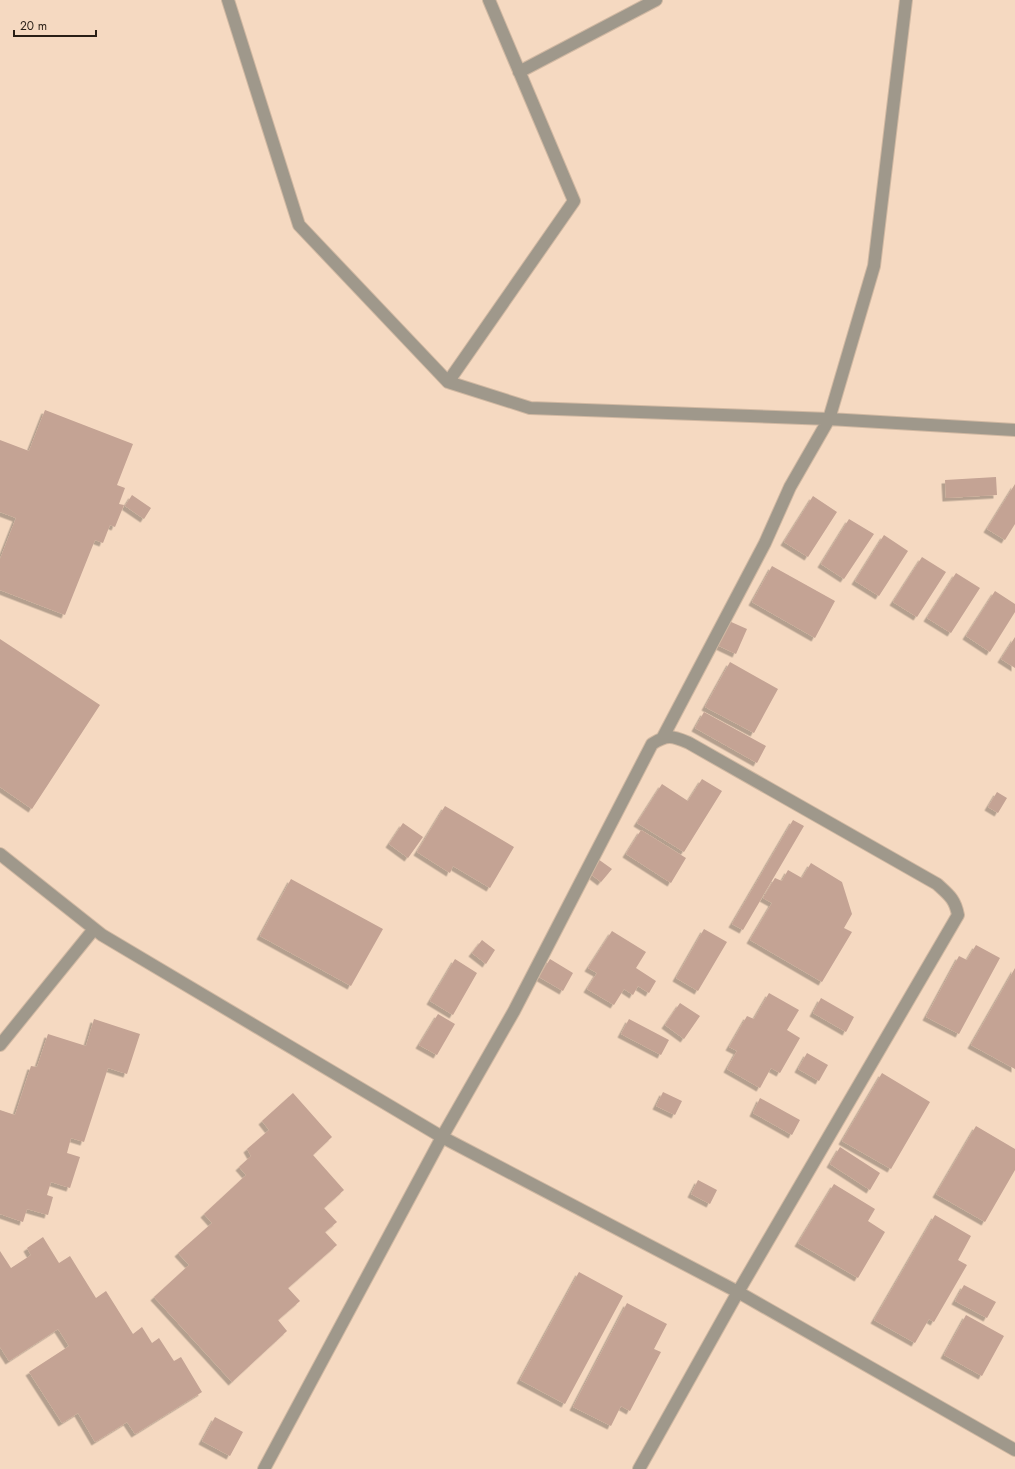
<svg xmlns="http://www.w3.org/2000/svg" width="1015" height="1469" viewBox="0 0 1015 1469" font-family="Jost,sans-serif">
	<defs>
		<filter id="shadow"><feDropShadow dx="-3.5" dy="3.5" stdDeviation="0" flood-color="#0004"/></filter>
	</defs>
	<rect width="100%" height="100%" fill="#f5d9c1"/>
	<path fill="#c4a394" filter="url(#shadow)" d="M45,410L133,444L117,485L125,488L119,504L124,505L115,527L110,525L103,543L95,540L65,615L0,590V559L16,518L0,512V440L29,451Z
		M996,477L997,495L946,498L945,480Z
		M1015,484V524L1005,540L987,529Z
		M132,495L151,508L144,519L125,506Z
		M813,496L837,512L808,557L784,542Z
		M849,519L874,534L844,579L821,564Z
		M884,535L908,551L879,596L855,581Z
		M922,557L946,572L917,617L893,602Z
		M772,566L835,601L815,638L752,602Z
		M956,573L980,588L951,633L927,618Z
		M995,591L1015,604V612L990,652L966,636Z
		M729,621L747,629L736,654L717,645Z
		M1015,637V668L1001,659Z
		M0,639L100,705L32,809L0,787Z
		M730,662L778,689L754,733L705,707Z
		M704,712L766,746L757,763L695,728Z
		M702,779L722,791L684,852L637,823L662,784L688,801Z
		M997,792L1007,798L998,813L988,807Z
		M445,806L514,847L490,888L453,866L450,873L417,852Z
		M793,820L804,826L743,930L732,924Z
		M403,823L423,837L408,858L389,844Z
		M641,830L686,858L671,883L626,854Z
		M598,859L612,869L601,882L588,872Z
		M811,863L842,882L852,914L844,928L852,932L822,982L750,940L772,903L763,898L775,878L782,881L788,870L802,878Z
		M291,879L383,929L351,986L260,936Z
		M704,929L727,942L698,991L676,978Z
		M612,931L646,952L636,968L656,981L649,993L638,986L633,995L624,989L614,1005L587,989L597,973L588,968Z
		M482,940L495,950L486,964L472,953Z
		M976,945L1000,958L959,1034L926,1017L959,956L967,960Z
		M455,959L477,973L453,1015L430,1001Z
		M550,959L573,973L563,991L539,977Z
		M1015,968V1069L971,1045Z
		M769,993L799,1010L787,1030L800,1038L780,1073L771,1068L760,1088L727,1069L737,1051L729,1047L747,1016L754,1019Z
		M821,998L854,1017L846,1032L813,1013Z
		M680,1003L700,1016L684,1039L665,1025Z
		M438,1014L455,1024L437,1055L419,1045Z
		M94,1019L140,1034L127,1074L108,1068L84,1142L71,1138L67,1153L80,1157L70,1188L51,1182L47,1195L53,1197L48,1215L27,1209L23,1222L0,1214V1110L15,1115L31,1066L37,1067L48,1034L86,1046Z
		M629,1019L669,1040L661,1055L621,1034Z
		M807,1053L828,1065L819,1081L798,1069Z
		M882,1073L930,1102L891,1169L842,1141Z
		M663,1092L682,1101L675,1115L656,1106Z
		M293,1093L332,1137L313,1155L344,1190L324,1208L337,1222L325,1232L337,1245L288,1288L300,1301L278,1320L287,1331L232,1382L154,1297L189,1265L178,1253L212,1223L204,1214L246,1175L239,1167L251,1156L247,1149L269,1130L262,1121Z
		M760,1098L800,1120L792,1135L753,1113Z
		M976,1126L1015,1149V1170L985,1222L936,1194Z
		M840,1147L880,1173L870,1190L830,1164Z
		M698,1180L717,1190L710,1204L691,1194Z
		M834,1184L875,1209L868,1221L885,1232L858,1278L798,1243Z
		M935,1215L971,1236L958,1260L967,1265L934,1322L929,1319L915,1343L874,1320Z
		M43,1237L59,1263L70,1256L96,1298L106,1291L133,1334L142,1327L152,1343L159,1338L174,1361L181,1357L202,1392L135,1434L127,1422L95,1442L78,1413L62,1423L29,1372L69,1346L58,1329L9,1361L0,1347V1251L11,1268L31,1255L27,1248Z
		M579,1272L623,1296L565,1404L520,1380Z
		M964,1285L996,1302L987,1318L955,1301Z
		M627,1303L667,1324L654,1349L661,1352L630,1411L621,1406L611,1426L573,1407Z
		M966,1315L1004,1336L982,1376L944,1355Z
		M215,1417L243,1432L230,1456L202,1441Z"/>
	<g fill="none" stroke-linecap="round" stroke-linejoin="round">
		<defs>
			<path id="minor" d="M228,0L299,225L448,382L530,408L829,419L874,266L906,0
				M519,72L656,0
				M448,382L574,201L489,0
				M663,737L765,543L790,487L829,419L1015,430
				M0,854L102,935L442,1137L738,1292L1015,1450
				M0,1045L94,929
				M264,1469L442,1137L514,1011L652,744C668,734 672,736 689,743L937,884C949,895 955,899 958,915L738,1292L639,1469"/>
		</defs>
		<use href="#minor" stroke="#d0b8a2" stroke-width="14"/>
		<use href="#minor" stroke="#9f988b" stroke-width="12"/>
	</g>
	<path d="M14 30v6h82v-6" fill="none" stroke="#291f16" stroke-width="2"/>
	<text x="20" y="30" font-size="12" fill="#291f16" stroke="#f5d9c1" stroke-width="3" paint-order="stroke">20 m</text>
</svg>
